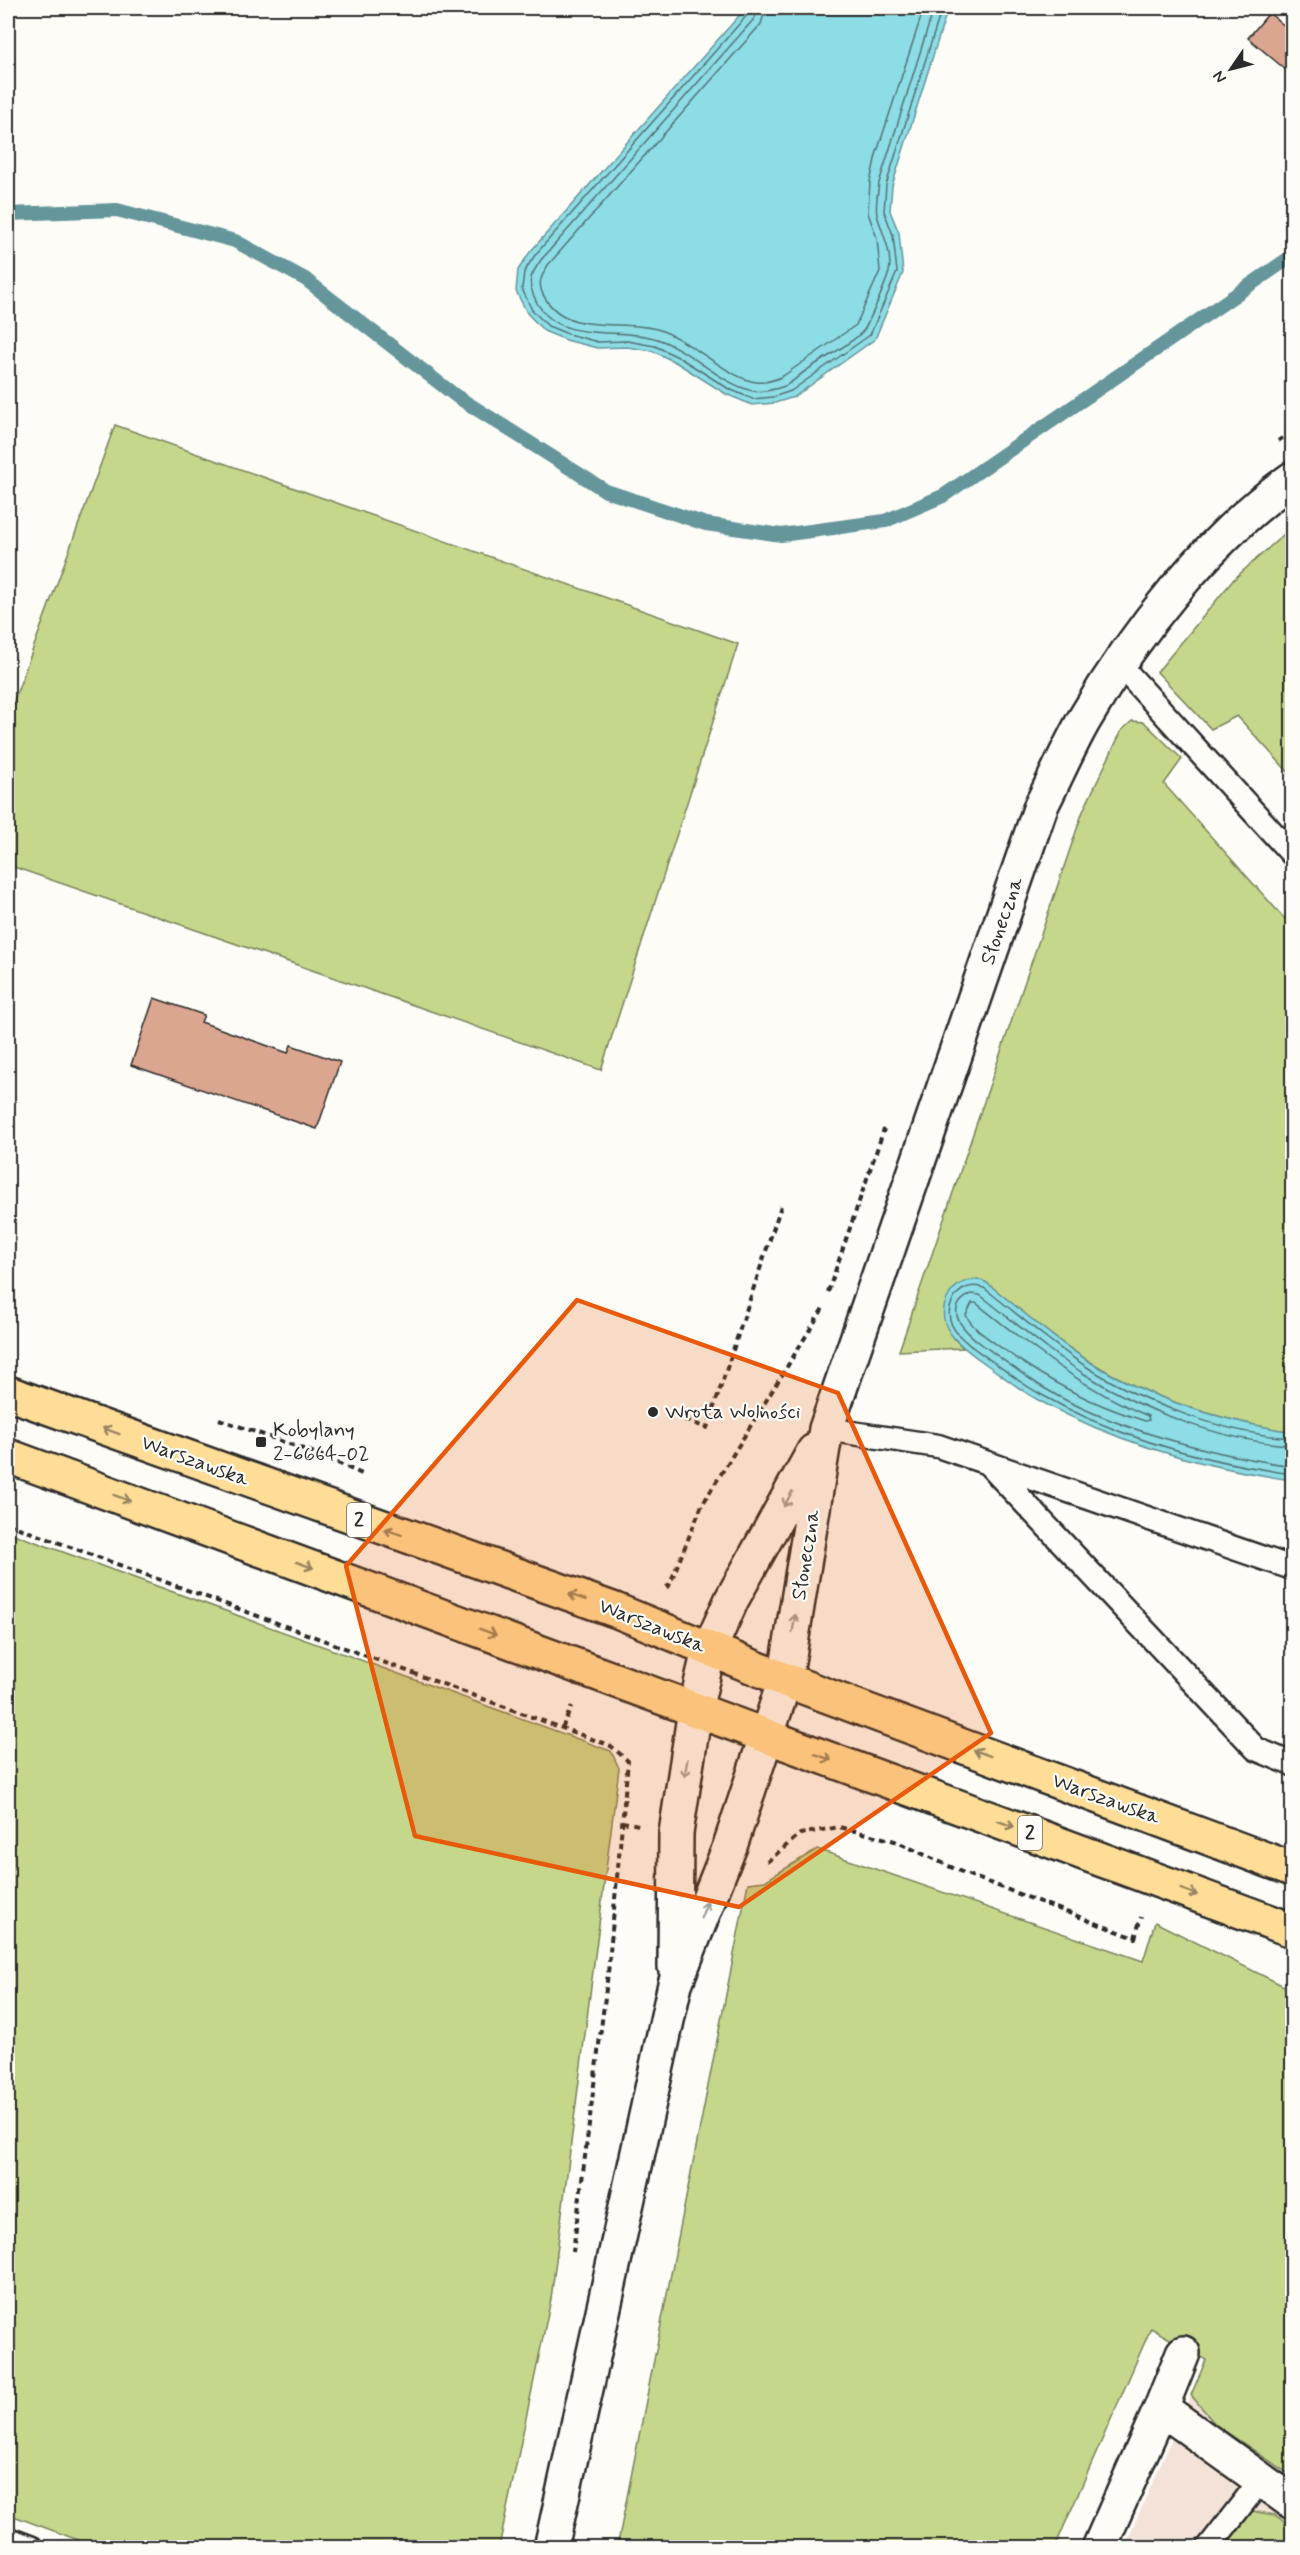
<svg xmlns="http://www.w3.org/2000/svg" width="1300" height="2555" viewBox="0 0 1300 2555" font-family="Mynerve,sans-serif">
	<rect width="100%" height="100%" fill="#fdfcf7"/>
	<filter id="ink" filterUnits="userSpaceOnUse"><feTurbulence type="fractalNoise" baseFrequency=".0167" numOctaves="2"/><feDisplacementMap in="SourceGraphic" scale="12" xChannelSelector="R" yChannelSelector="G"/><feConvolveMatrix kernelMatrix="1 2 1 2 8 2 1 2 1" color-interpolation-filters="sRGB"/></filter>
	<g filter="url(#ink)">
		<path fill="#f3e2d8" d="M1215,2340L1292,2368V2547L1124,2548Z"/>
		<path fill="#c5d78b" stroke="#78815b" stroke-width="1.5" d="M115,425L738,644L601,1070L8,865V717Z
			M1292,527V776L1237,716L1211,729L1157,672L1234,579Z
			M1132,721L1144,722L1182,759L1164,784L1292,927V992L1290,994H1292V1432C1223,1421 1155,1401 1094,1364C1056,1341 1022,1311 987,1283L978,1280L954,1338L963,1348L899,1351L1083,811L1122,730Z
			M8,1532L611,1751L619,1768L551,2299L499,2547H97L8,2514Z
			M817,1849L1143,1961L1155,1922L1292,1990V2476L1216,2425L1191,2395L1206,2360L1151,2328L1055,2547L617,2548L748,1883L765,1881Z
			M1252,2511L1275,2515L1292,2528V2547L1223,2548Z"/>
		<path fill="#8cdde5" stroke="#65969b" stroke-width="1.5" d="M746,8H948L892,186L890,211L899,233L903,273L875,339L794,397L775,403L752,405L726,394L677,363L653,351L627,347L597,348L566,340L544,331L527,313L516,291L518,270L530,252Z
			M978,1279L987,1283C1022,1311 1056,1341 1093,1364C1155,1401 1223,1421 1292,1432V1480C1206,1468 1117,1443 1040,1401C1021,1391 1004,1377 987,1365C965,1349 931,1328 948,1297C954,1285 965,1280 978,1279Z"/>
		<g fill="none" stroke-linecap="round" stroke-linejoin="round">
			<path stroke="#527275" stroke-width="1.5" d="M750,8L748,14L535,255L524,272L522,289L532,310L548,326L568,334L598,342L627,341L655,346L680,358L729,389L753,399L773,397L791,391L870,335L897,272L893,235L884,211L886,185L942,8
				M757,8L754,19L541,260C529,277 527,282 536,301C559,346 619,326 657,339C691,350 720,384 753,391C763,393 776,389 785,386C793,382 799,375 807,370C822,359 852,344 863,331C868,326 887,280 889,272C893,253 882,232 877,215C875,205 878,192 879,183L934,8
				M766,8L761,24L548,265C540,278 537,285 545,298C568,337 624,318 660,330C690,340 730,379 756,382C765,383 775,380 783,376L856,325L880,271L877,238L868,213L870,182L876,155L924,8
				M972,1303H976C1031,1347 1083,1389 1148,1416L1149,1420L1145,1421C1091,1404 1049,1382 1003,1349C990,1339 973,1330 966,1315Z
				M1292,1438C1226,1434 1146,1404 1090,1369C1052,1345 1019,1315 984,1288C968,1282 954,1292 950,1308C944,1331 974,1348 989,1359C1006,1371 1023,1385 1042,1395C1117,1438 1207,1462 1292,1474
				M1292,1445C1225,1442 1143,1411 1086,1375C1048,1352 1015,1322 980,1295L971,1294C940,1310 966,1333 984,1346C1003,1360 1023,1375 1044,1388C1111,1429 1215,1455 1292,1466"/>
			<path stroke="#65969b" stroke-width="14" d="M8,214L117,210L235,241L305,279L456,396L606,491L706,524L781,535L885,521L943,496L1292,256"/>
		</g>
		<path fill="#dba690" stroke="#2b2b2b" stroke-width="1.5" d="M1269,13L1292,32V75L1248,38Z
			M154,998L204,1015L201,1022L288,1053L291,1045L340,1062L317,1129L131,1065Z"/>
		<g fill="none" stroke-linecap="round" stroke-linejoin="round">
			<defs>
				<path id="service" d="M1119,664L1292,854
					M826,1429L938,1446L1292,1568
					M991,1467L1256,1749L1292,1764
					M8,2539L32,2548
					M1208,2548L1261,2480"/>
				<path id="minor" d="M1161,2408L1292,2502
					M1099,2548L1161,2408L1183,2353"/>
				<path id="tertiary" d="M675,1967L676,1833L695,1710L709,1650L732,1599L814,1451
					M551,2548L675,1984L730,1846L785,1680L826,1429L1041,806C1056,777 1068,748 1084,720C1135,632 1209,538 1292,479"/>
				<path id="trunk" d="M8,1393L615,1610L785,1680L1292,1869
					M8,1456L1292,1930"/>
			</defs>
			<use href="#service" stroke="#2b2b2b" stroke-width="27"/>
			<use href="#minor" stroke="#2b2b2b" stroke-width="38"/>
			<use href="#tertiary" stroke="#2b2b2b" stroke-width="38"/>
			<use href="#trunk" stroke="#2b2b2b" stroke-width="38"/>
			<path stroke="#2b2b2b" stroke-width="4" stroke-dasharray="6 4.5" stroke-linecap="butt" d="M1278,441L1292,431
				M828,1292L884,1129
				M219,1419L320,1455L364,1475
				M685,1420L707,1428L781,1206
				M8,1524L611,1746L628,1761L608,1973L573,2252
				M666,1587L669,1586L702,1505L825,1305
				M562,1728L572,1706
				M622,1822L639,1825
				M767,1862L800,1834L839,1827L895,1841L966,1874L1135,1938L1141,1917"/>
			<use href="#service" stroke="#fdfcf7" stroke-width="22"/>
			<use href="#minor" stroke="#fdfcf7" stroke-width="33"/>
			<use href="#tertiary" stroke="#fdfcf7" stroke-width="33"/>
			<use href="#trunk" stroke="#ffdd96" stroke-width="33"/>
		</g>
		<defs><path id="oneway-shaft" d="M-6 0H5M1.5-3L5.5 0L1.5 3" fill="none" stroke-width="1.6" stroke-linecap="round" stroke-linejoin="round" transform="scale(1.5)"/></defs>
		<g stroke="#958460">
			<use href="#oneway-shaft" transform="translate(111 1431) rotate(-160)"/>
			<use href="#oneway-shaft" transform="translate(122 1498) rotate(20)"/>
			<use href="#oneway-shaft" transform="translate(393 1532) rotate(-161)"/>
			<use href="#oneway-shaft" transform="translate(305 1565) rotate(20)"/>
			<use href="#oneway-shaft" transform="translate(577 1597) rotate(-161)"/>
			<use href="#oneway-shaft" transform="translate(488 1632) rotate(20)"/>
			<use href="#oneway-shaft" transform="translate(982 1753) rotate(-160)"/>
			<use href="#oneway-shaft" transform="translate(823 1757) rotate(20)"/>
			<use href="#oneway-shaft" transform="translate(1006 1824) rotate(20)"/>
			<use href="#oneway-shaft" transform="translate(1189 1892) rotate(20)"/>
		</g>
		<g stroke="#9e9e9b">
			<use href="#oneway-shaft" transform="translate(788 1499) rotate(119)"/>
			<use href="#oneway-shaft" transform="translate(794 1623) rotate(-81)"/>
			<use href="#oneway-shaft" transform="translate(686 1768) rotate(99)"/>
			<use href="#oneway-shaft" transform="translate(704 1910) rotate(-68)"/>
		</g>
	</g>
	<path fill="#e8590c" fill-opacity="0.2" stroke="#e8590c" stroke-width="4.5" stroke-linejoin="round" d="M577,1300L838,1393L991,1733L739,1907L415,1836L346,1566Z"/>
	<g fill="#2b2b2b" stroke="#fdfcf7" stroke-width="2">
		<circle cx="653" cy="1412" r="6"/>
		<rect x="255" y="1436" width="12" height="12" rx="3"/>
	</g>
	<g text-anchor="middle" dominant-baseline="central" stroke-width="4.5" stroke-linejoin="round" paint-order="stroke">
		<g fill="#fdfcf7" stroke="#6a6a68" stroke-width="1.5">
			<rect x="347" y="1503" width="24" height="34" rx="4.5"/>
			<rect x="1018" y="1816" width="24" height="34" rx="4.5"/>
		</g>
		<g font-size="20" font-weight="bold" fill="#2b2b2b">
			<text x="359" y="1520">2</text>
			<text x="1030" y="1833">2</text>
		</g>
		<g font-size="21" fill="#2b2b2b" stroke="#fdfcf7">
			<text transform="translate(1002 921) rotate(-71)">Słoneczna</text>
			<text transform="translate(195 1461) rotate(20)">Warszawska</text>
			<text transform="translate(806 1555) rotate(-81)">Słoneczna</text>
			<text transform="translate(652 1626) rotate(22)">Warszawska</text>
			<text transform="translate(1106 1799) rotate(20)">Warszawska</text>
		</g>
		<g font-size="21" fill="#2b2b2b" stroke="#fdfcf7" text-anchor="start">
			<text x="665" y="1412">Wrota Wolności</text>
			<text x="273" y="1430">Kobylany<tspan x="273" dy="24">2-6664-02</tspan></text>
		</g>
	</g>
	<rect width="1300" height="2555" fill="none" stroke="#fdfcf7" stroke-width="30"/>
	<rect x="15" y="15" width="1270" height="2525" fill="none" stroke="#2b2b2b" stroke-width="2" filter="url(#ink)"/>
	<g transform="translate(1231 69) rotate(235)" stroke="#fdfcf7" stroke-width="4.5" paint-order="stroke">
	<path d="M0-4.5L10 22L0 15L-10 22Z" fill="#2b2b2b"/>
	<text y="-9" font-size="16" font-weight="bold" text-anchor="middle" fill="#2b2b2b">N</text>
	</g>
</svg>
